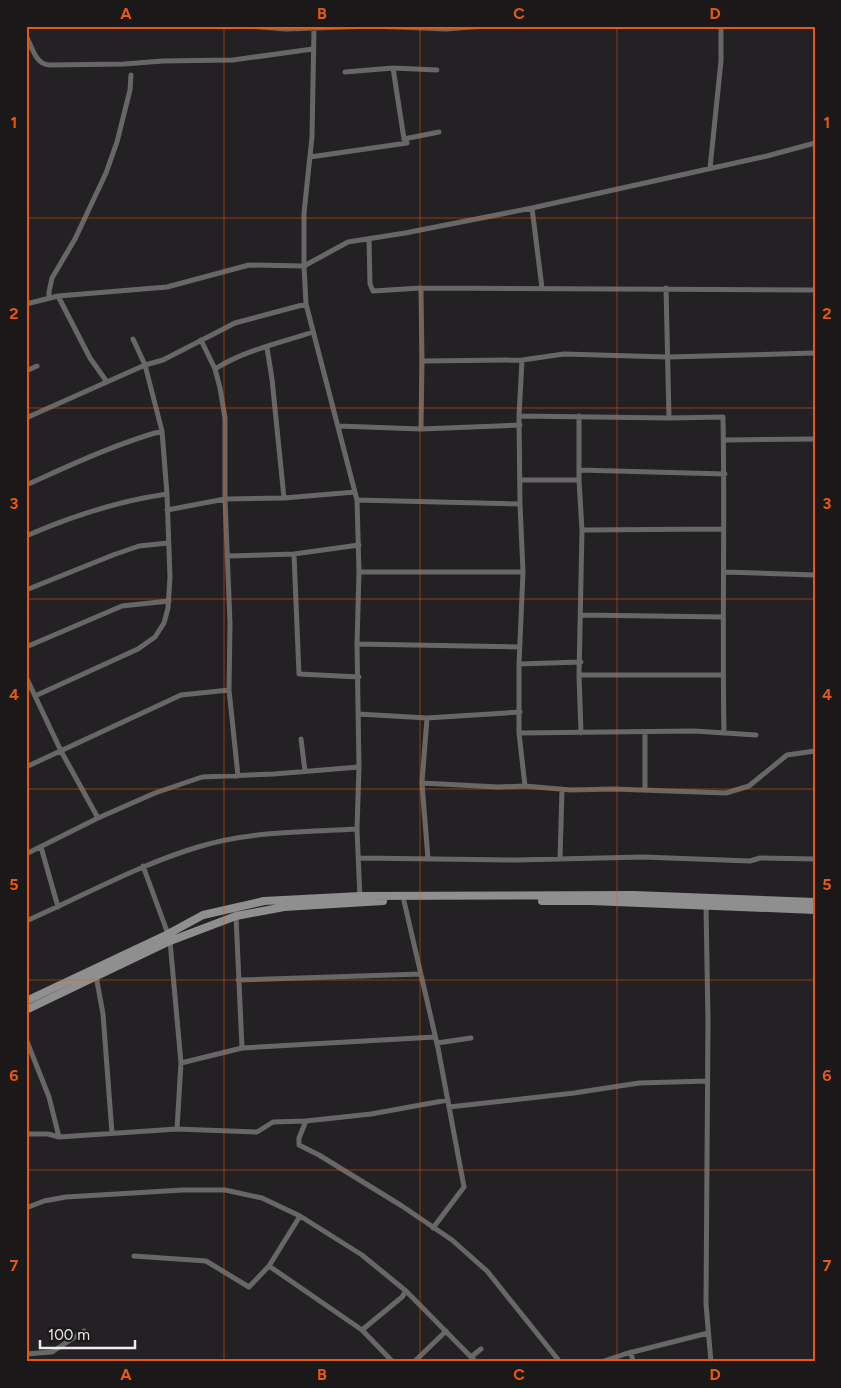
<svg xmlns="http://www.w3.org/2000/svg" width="841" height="1388" viewBox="0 0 841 1388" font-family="Figtree,sans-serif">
	<rect width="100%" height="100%" fill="#232123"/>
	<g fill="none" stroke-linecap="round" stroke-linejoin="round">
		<path stroke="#686768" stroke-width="5" d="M247,26L286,29L373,26L446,29L485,26
			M316,26L314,28L312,137L304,213V266L306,304L357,500L359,572L357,644L359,767L357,829L360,899
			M26,36C32,46 35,64 49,65L124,64L163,61L233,60L313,49
			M393,68L404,139
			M345,72L393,68L437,70
			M310,157L407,143L404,139L439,132
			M710,168L721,61V26
			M532,208L542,288
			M369,239L370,284L373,291L421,288L815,290
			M421,288L422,361L421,429
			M666,288L669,418
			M58,296L90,358L107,382
			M49,298V292L52,278L75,239L106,173L117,142L130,90L131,75
			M26,304L58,296L167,287L249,265L304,266L348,242L405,233L532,208L767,156L815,143
			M201,340L215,369L220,388L225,418V499L230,623L229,690L238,776
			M267,348L272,379L284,498
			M522,360L519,416L520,504L523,572L519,664V733L525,786
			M422,361L522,360L564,354L668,357L815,353
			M215,369C245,350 280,343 313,332
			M26,371L37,366
			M519,416L669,418L723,417C725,522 722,628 724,733
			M579,416V480L582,530L579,675L581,733
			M26,418L145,365L163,360L235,323L306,304
			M338,426L421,429L520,425
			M724,440L815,439
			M579,470L725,474
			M520,480H579
			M26,485C71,465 115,444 162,431
			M357,500L520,504
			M167,510L225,499L284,498L355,492
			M582,530L723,529
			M26,536C72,516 118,501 167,494
			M294,554L299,674L359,677
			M227,556L294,554L359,545
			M359,572H523
			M725,572L815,575
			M26,590L113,555L139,546L168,543
			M581,615L723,617
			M357,644L520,647
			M26,647L122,606L169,601
			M519,664L581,662
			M579,675H723
			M26,677L61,751L98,818
			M35,696L138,649L155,637L164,623L168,608L170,577L167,494L162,431L145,365L133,339
			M358,714L427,718L520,712
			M427,718L422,783L428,859
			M645,732V790
			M519,733L694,731L756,735
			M301,739L305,771
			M26,767L181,695L229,690
			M422,783L498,787L525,786L571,790L613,789L726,793L749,786L787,755L815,751
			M41,847L58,907
			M26,854L98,818L155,793L202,777L274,774L359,767
			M359,858L516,860L643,857L750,861L760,858L815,859
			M560,859L562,789
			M143,866L168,934
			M404,901L438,1048L464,1187L433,1228
			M706,906L708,1020L706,1304L711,1362
			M236,916L242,1048
			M26,921C83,896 138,865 198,847C249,831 304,832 357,829
			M170,941L181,1063L177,1129
			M96,976L103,1014L112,1133
			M238,980L421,974
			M26,1039L49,1097L59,1137
			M181,1063L242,1048L435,1037L437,1043L471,1038
			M449,1107L574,1093L639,1083L707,1081
			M306,1121L299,1138V1145L319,1155L402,1206L452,1240L487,1271L560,1362
			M26,1134H48L59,1137L177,1129L257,1132L273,1122L306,1121L371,1114L448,1100
			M26,1208L44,1201L66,1197L183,1190H225L262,1198L300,1216L362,1255L406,1291L476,1362
			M300,1216L269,1266L362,1330L393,1362
			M134,1256L206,1261L249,1287L269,1266
			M362,1330L402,1297L406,1291
			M631,1352L633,1362
			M26,1354L52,1352L84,1331
			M471,1357L481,1349
			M414,1362L446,1331
			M601,1362L625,1354L708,1333"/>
		<path stroke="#908f90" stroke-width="8" d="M542,901H591L815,910
			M26,1001L168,934L203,915L264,901L360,896L633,895L815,902
			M26,1010L170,941L236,916L284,907L383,901"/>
	</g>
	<path fill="none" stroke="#e8590c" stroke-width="1" stroke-opacity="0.55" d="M224,26V1362M420,26V1362M617,26V1362M26,218H815M26,408H815M26,599H815M26,789H815M26,980H815M26,1170H815"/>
	<rect width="841" height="1388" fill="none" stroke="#1a1819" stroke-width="55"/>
	<path d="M40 1340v8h95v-8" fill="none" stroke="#eeecee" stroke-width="2.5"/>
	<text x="48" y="1340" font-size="15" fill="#eeecee" stroke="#1a1819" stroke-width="4" paint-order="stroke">100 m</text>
	<rect x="28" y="28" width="786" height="1332" fill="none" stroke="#e8590c" stroke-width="2"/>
	<g font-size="16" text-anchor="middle" font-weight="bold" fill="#e8590c">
		<text x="126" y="19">A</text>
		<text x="322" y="19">B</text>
		<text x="519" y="19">C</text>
		<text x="715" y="19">D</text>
		<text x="14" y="128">1</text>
		<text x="827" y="128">1</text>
		<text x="14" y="319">2</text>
		<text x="827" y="319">2</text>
		<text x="14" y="509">3</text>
		<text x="827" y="509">3</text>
		<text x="14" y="700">4</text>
		<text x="827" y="700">4</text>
		<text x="14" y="890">5</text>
		<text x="827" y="890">5</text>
		<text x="14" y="1081">6</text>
		<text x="827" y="1081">6</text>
		<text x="14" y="1271">7</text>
		<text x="827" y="1271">7</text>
		<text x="126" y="1380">A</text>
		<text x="322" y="1380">B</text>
		<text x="519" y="1380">C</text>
		<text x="715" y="1380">D</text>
	</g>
</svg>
